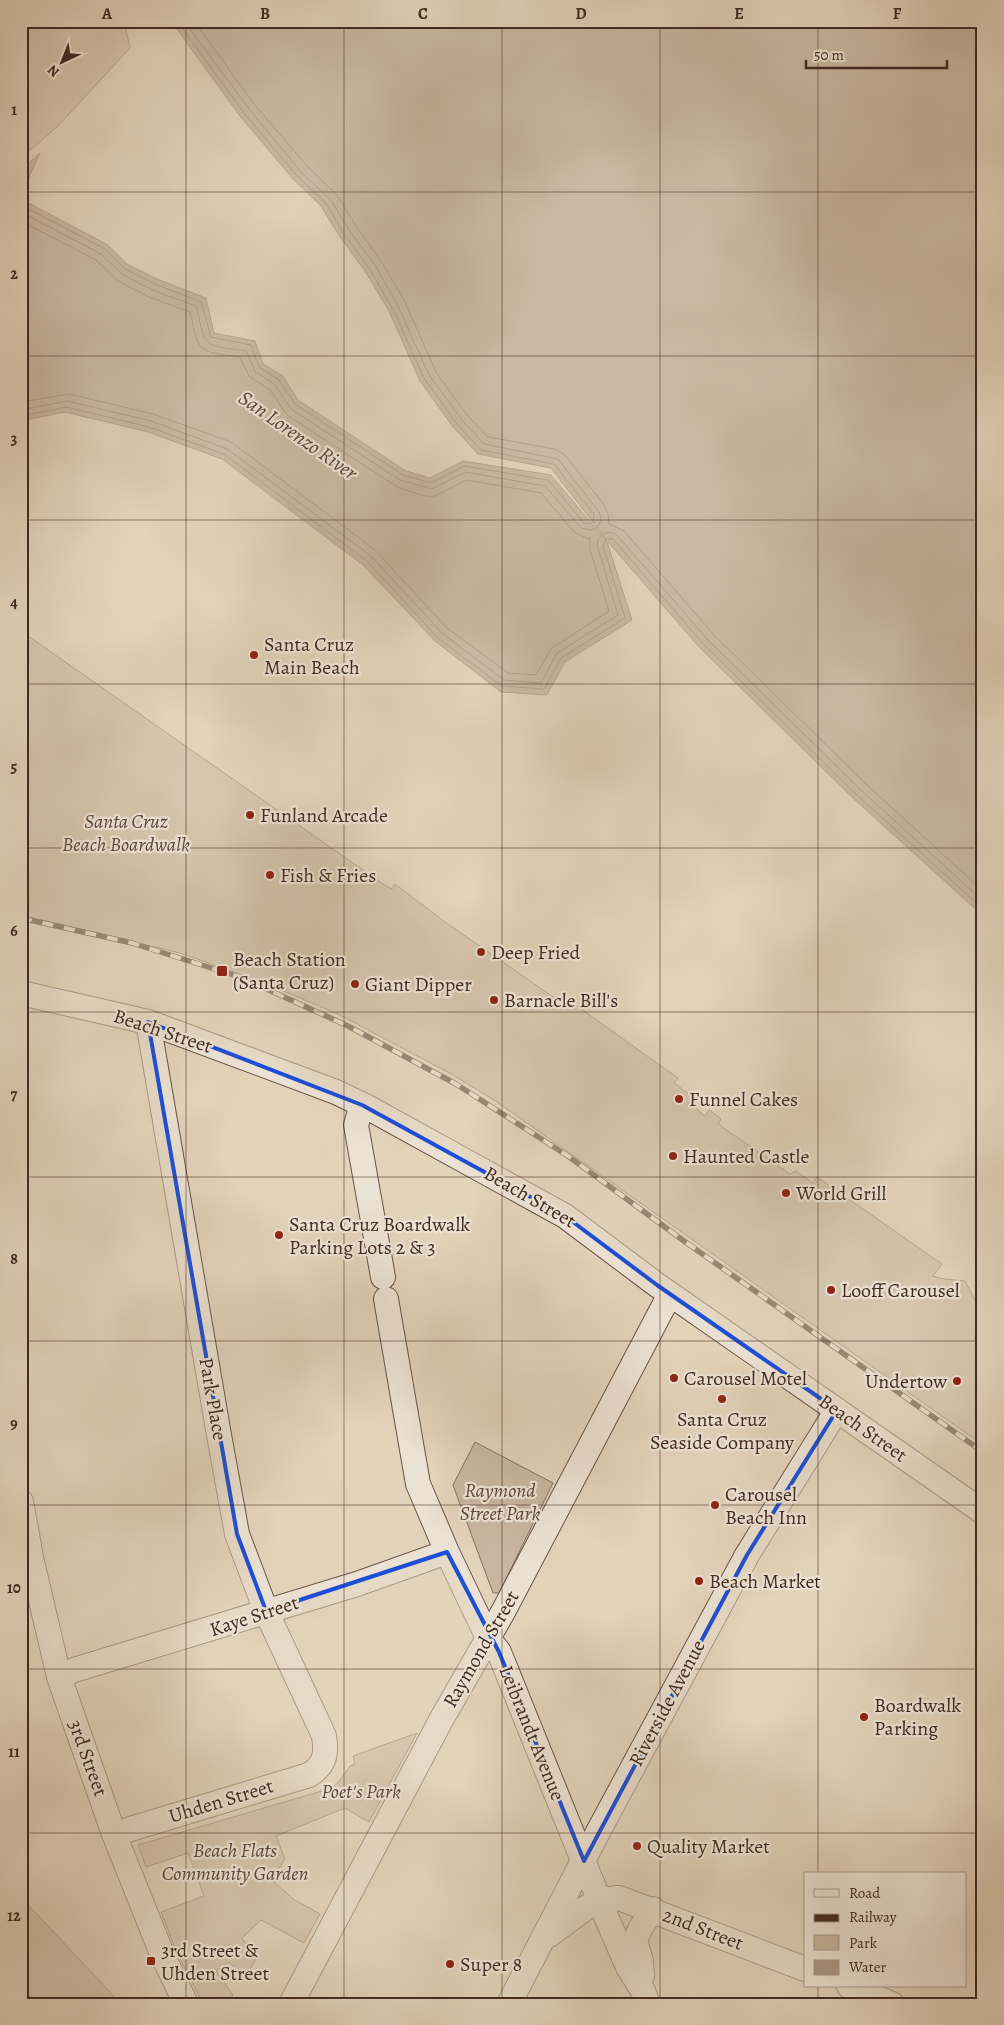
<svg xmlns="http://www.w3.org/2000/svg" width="1004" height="2025" viewBox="0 0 1004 2025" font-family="Alegreya,serif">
	<rect width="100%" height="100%" fill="#e2d3bb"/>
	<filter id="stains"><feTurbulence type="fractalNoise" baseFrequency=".004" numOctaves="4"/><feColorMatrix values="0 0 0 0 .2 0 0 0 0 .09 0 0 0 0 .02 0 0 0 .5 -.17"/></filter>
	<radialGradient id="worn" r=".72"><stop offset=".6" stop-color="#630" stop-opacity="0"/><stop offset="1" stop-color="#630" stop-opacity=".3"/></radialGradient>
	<path fill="#c7b6a1" stroke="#847061" d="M21,21H124L130,48L58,126L21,158Z
		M21,631L383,884L392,889L395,884L445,922L559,1001L563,996L678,1078L674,1083L693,1097L689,1103L705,1116L709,1110L721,1119L718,1124L790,1174L796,1171L813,1183L817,1177L942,1264L933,1276L944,1279L965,1281L975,1300L983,1302V1445L574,1156L494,1100L453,1075L338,1014L262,982L180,953L21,915Z
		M475,1442L553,1483L499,1593H493L453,1485Z
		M417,1733L369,1822L345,1808L276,1836L285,1859L272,1880L293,1899L320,1914L304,1943L261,1920L242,1938L256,1958L244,1980L229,1962L216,1971L233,1995L228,2004H203L177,1953L161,1912L204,1896L188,1853L146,1867L138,1845L332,1788C335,1787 348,1770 350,1766L355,1764L353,1756Z
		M21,1897L121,2004H21Z"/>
	<path fill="#ab9a87" stroke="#816d5e" d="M171,21H983V916L854,799L700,648L608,542L551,468L478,454L453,427L420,381L389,311L365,271L340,237L321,206L293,179L240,116Z
		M40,153L21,195V170Z
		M21,199L108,245L127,264L157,279L206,298L214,333L255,341L263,364L283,376L298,400L406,471L430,478L463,461L551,475L607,542L632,620L565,662L547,695L501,692L435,641L363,565L222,459L148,432L65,412L21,421Z
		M21,1985L37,2004H21Z"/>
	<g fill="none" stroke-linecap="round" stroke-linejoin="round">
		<path stroke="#766254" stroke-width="1" d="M194,21L254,104L307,166L337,195L356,226L381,261L405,302L436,372L467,415L488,437L555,449L564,454L605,506L608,514L609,524L624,531L714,635L867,785L983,891
			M21,205L105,249L125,269L155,284L201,302L211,337L251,345L259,367L279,380L295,404L403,475L431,483L464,466L548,480L584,523L589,524L593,522L594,514L554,464L481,450L457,424L424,378L393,309L369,268L344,234L326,203L297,176L244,113L177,21
			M21,212L101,254L122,274L152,290L196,306C199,315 200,325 203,334C207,350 233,348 246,351L255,371L275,385L291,409L400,480L432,489L465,472L545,486L581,528L589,530C599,529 603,521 599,512L558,459L484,444L462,420L429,375L398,306L375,265L349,230L331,200L301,172L249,109L184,21
			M21,221L96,260L118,281L149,297L190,312C193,321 193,331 197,340C203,356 226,354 240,357L249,376L270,390L287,415L399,488L425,496L433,497L467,480L541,493L575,533L590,539V550L609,611L552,648L536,675L508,673L447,628L375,550L231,442L153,414L69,394L21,402
			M21,410L67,401L151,421L227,449L371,556L442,633L504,680L541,683L557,653L618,615L597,545C598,535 606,530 616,534L708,640L862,791L983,901
			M21,416L66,407L149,427L224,454L367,561L438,638L502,686L544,689L561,658L625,618L603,546L606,539H613L704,645L857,795L983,909"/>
		<defs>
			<path id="minor" d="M21,993L148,1022L336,1092L367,1107L565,1216L657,1285L983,1512
				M362,1105L356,1125L383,1277
				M386,1299L418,1484L447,1552L488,1638L499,1652L599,1900L628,1967L643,1991L648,2004
				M21,1502L32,1562L59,1677L114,1834L162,1954L186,2004
				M59,1677L74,1670L357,1584L447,1552
				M114,1834L309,1775C325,1765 327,1754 324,1736L266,1611L237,1534L219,1435L148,1022
				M549,1935L584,1909L599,1900L619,1898L805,1969
				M642,1976L641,1961L635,1941L640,1929L653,1909
				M849,1986L892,2004
				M291,2004L441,1720L503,1612L670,1294
				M509,2004L599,1830L747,1555L837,1410"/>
		</defs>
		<use href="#minor" stroke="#695448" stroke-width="26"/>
		<use href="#minor" stroke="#ece2d3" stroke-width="24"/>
		<defs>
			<path id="rail" d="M21,918L132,943L240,977L348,1026L456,1084L568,1156L684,1241L983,1452"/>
		</defs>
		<use href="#rail" stroke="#412a21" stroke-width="5.5"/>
		<use href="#rail" stroke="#ece2d3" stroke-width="4" stroke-dasharray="11" stroke-linecap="butt"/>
	</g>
	<path d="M0 0H1004V2025H0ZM148,1022L362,1105L565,1216L657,1285L837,1410L747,1555L584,1861L499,1652L447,1552L266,1611L237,1534Z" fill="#e2d3bb" fill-opacity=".55" fill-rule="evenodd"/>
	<path fill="none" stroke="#1d4ed8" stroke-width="4" stroke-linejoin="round" d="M148,1022L362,1105L565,1216L657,1285L837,1410L747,1555L584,1861L499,1652L447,1552L266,1611L237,1534Z"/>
	<path fill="none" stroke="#412a21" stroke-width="1" stroke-opacity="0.55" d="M186,21V2004M344,21V2004M502,21V2004M660,21V2004M818,21V1874M21,192H983M21,356H983M21,520H983M21,684H983M21,848H983M21,1012H983M21,1177H983M21,1341H983M21,1505H983M21,1669H983M21,1833H983M818,1986V2004"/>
	<g fill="#8f2418" stroke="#ece2d3" stroke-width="2">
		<circle cx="254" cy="655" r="5"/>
		<circle cx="250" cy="815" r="5"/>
		<circle cx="270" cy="875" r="5"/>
		<circle cx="481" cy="952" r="5"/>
		<rect x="216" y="965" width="12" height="12" rx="2.5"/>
		<circle cx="355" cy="984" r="5"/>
		<circle cx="494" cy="1000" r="5"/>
		<circle cx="679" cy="1099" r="5"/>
		<circle cx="673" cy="1156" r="5"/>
		<circle cx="786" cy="1193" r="5"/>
		<circle cx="279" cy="1235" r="5"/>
		<circle cx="831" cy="1290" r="5"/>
		<circle cx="674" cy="1378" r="5"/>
		<circle cx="957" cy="1381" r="5"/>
		<circle cx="722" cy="1399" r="5"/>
		<circle cx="715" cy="1505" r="5"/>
		<circle cx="699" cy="1581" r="5"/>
		<circle cx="864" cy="1717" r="5"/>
		<circle cx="637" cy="1846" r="5"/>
		<rect x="146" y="1956" width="10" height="10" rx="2.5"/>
		<circle cx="450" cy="1964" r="5"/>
	</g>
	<g text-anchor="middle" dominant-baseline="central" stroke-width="4.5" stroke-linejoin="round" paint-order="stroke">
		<g font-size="20" fill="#412a21" stroke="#ece2d3" text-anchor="start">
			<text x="264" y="644">Santa Cruz<tspan x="264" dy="23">Main Beach</tspan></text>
			<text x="260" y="815">Funland Arcade</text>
			<text x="280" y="875">Fish &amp; Fries</text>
			<text x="491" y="952">Deep Fried</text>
			<text x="233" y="959">Beach Station<tspan x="233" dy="23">(Santa Cruz)</tspan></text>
			<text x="365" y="984">Giant Dipper</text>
			<text x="504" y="1000">Barnacle Bill's</text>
			<text x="689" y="1099">Funnel Cakes</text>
			<text x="683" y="1156">Haunted Castle</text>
			<text x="796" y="1193">World Grill</text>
			<text x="289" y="1224">Santa Cruz Boardwalk<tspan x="289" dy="23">Parking Lots 2 &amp; 3</tspan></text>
			<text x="841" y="1290">Looff Carousel</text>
			<text x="684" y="1378">Carousel Motel</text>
			<text x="947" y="1381" text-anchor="end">Undertow</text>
			<text x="722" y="1419" text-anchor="middle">Santa Cruz<tspan x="722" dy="23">Seaside Company</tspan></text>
			<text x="725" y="1494">Carousel<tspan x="725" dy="23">Beach Inn</tspan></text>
			<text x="709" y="1581">Beach Market</text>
			<text x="874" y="1705">Boardwalk<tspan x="874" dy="23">Parking</tspan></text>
			<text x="647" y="1846">Quality Market</text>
			<text x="161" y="1950">3rd Street &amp;<tspan x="161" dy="23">Uhden Street</tspan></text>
			<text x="460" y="1964">Super 8</text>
		</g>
		<g font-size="20" font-style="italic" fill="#5c463b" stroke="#ece2d3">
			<text x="126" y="821">Santa Cruz<tspan x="126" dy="23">Beach Boardwalk</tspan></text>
			<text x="500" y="1490">Raymond<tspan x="500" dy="23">Street Park</tspan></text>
			<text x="361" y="1791">Poet's Park</text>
			<text x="235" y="1850">Beach Flats<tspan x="235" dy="23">Community Garden</tspan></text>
		</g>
		<g font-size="20" fill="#412a21" stroke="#ece2d3">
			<text transform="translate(163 1031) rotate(18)">Beach Street</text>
			<text transform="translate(530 1197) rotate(30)">Beach Street</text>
			<text transform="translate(213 1399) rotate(80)">Park Place</text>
			<text transform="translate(863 1428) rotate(35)">Beach Street</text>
			<text transform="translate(254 1616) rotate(-18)">Kaye Street</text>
			<text transform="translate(481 1649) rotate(-60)">Raymond Street</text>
			<text transform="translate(667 1703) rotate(-62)">Riverside Avenue</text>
			<text transform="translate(532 1733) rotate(68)">Leibrandt Avenue</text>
			<text transform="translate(88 1758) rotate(70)">3rd Street</text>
			<text transform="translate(221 1801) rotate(-17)">Uhden Street</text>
			<text transform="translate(703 1929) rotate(21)">2nd Street</text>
		</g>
		<g font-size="21" font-style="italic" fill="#5c463a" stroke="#ece2d3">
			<text transform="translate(298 435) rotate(35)">San Lorenzo River</text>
		</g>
	</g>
	<rect width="1004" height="2025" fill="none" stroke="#e2d3bb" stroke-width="55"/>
	<rect x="804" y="1872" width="162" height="115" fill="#ece2d3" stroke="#a8988c"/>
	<rect x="814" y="1889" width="25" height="8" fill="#ece2d3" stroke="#a8988c"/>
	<text x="849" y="1898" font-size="15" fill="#412a21">Road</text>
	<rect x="814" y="1914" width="25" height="8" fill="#412a21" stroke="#a8988c"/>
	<text x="849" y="1922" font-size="15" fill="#412a21">Railway</text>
	<rect x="814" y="1935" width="25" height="15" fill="#c7b6a1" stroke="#a8988c"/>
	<text x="849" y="1948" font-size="15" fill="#412a21">Park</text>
	<rect x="814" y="1960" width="25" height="15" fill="#ab9a87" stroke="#a8988c"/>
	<text x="849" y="1972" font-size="15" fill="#412a21">Water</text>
	<g transform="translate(62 62) rotate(223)" stroke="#ece2d3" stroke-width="4" paint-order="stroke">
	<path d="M0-4L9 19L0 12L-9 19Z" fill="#412a21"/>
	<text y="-8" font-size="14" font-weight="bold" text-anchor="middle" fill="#412a21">N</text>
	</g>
	<path d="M806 60v8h141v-8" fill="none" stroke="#412a21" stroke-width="2.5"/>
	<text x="814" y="60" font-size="15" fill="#412a21" stroke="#ece2d3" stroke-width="4" paint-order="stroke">50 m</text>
	<rect x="28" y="28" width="948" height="1970" fill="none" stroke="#412a21" stroke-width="2"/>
	<g font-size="16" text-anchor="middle" font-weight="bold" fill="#412a21">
		<text x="107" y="19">A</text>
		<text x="265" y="19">B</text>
		<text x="423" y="19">C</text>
		<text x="581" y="19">D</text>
		<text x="739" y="19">E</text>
		<text x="897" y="19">F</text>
		<text x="14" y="115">1</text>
		<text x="14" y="279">2</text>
		<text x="14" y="444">3</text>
		<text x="14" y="608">4</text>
		<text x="14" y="772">5</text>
		<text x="14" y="936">6</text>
		<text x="14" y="1100">7</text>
		<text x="14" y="1264">8</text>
		<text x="14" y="1429">9</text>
		<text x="14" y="1593">10</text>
		<text x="14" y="1757">11</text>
		<text x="14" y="1921">12</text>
	</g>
	<rect width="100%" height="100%" filter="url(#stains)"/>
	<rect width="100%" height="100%" fill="url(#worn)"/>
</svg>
